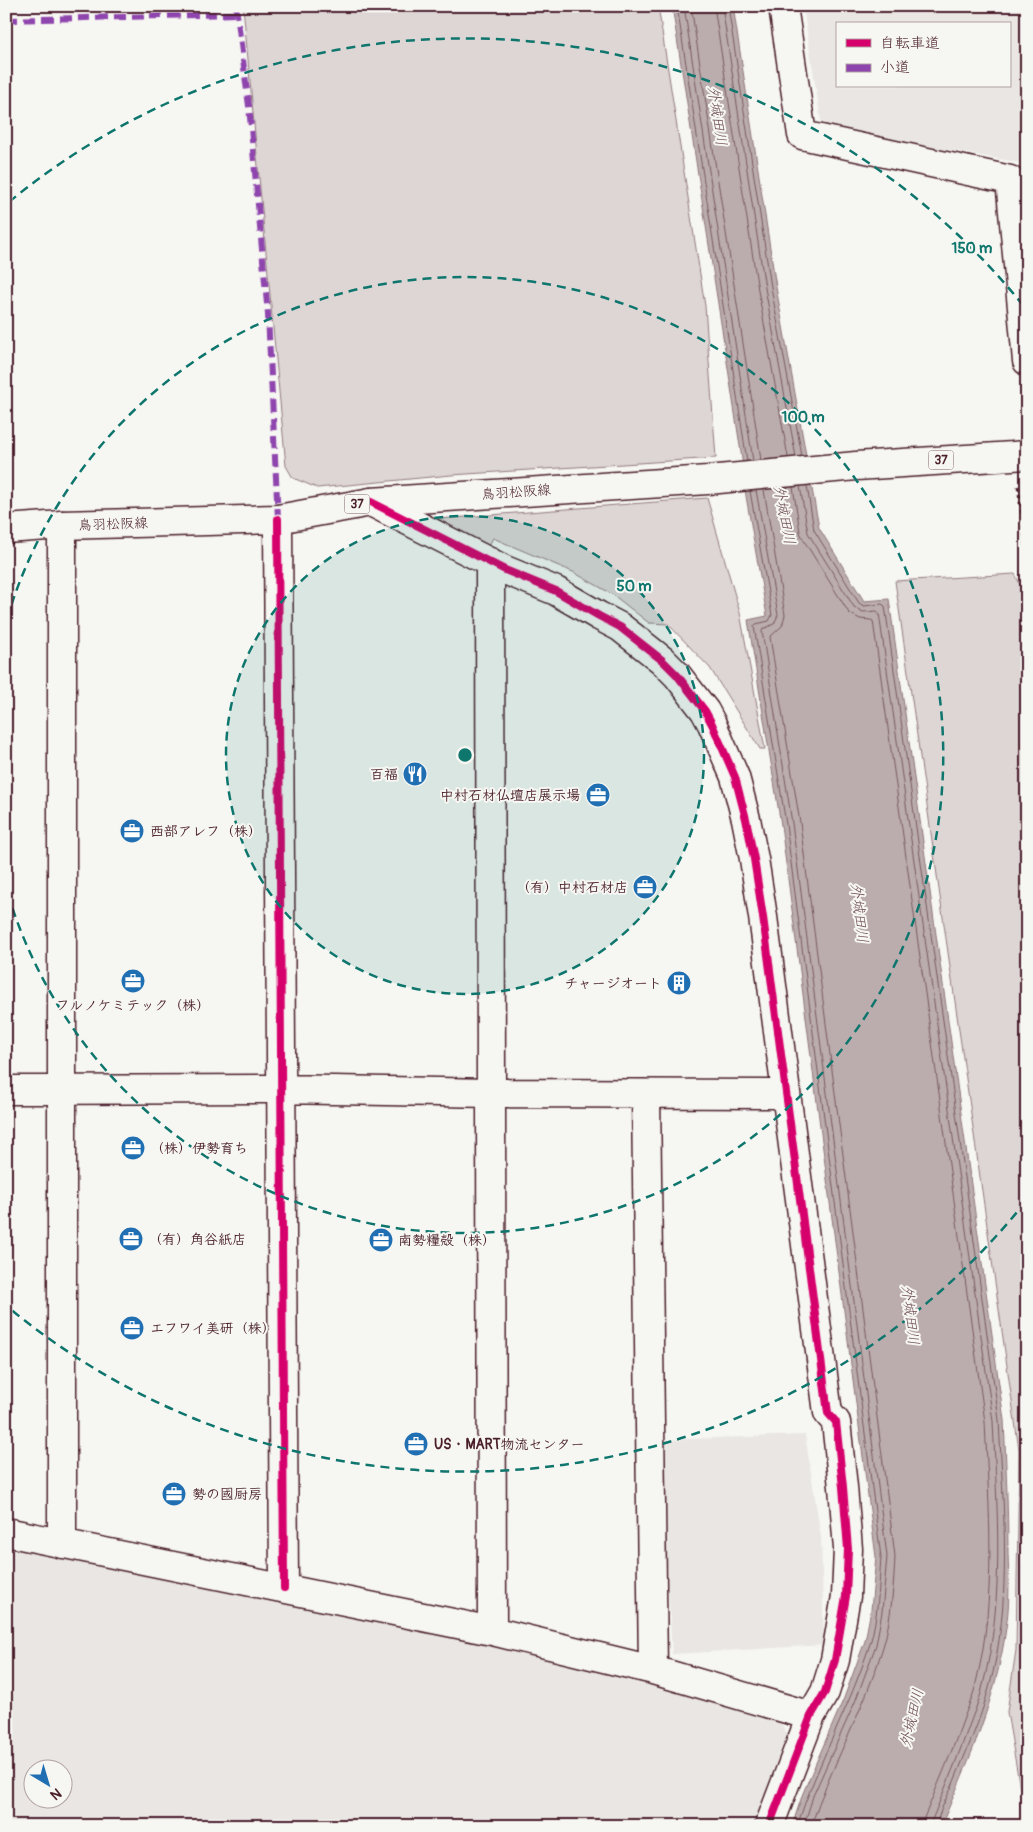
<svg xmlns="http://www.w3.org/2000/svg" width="1033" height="1832" viewBox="0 0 1033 1832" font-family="Pangolin,'Klee One',sans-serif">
	<rect width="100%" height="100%" fill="#f6f6f2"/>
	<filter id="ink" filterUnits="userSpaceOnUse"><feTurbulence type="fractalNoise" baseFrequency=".02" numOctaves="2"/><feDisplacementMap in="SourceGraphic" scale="10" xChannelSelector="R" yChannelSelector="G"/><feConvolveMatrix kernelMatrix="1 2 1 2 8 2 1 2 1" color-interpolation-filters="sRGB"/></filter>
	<g filter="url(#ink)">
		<path fill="#e9e6e3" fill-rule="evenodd" d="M803,6H1027V164L822,127ZM837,24H1009V86H837Z
			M805,1435L821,1537L824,1645L672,1654L660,1440Z
			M6,1544L544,1656L676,1686L779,1720L787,1734L752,1826H6ZM32,1770H62V1800H32Z"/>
		<path fill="#ddd6d5" stroke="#947a80" d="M243,6H658L705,306L716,458L451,475L317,488L293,478L286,466Z
			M707,498L740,613L765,749H760L710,668L668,624L649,623L612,594L573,572L493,538L486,551L426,520Z
			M1015,574L1027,600V1788H1020L1007,1712L1016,1650L1019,1450L895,581Z"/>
		<path fill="#bbadae" stroke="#8e747a" d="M672,6H733L776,287L819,528L864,601L889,599L1004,1420C1006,1464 1008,1508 1008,1553C1009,1578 1010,1604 1006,1628C997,1698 968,1762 941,1826H792L803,1793L844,1698L865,1641L871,1610L876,1557L781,825L748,620L767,616L746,496L742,459Z"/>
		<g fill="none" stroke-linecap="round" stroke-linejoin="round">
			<path stroke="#77585f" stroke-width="1" d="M677,6L747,461
				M684,6L753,461
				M691,6L761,460
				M714,6L758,290L788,457
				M722,6L765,288L796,457
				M728,6L771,287L802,456
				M800,486L808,533L854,607L863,612L877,611L879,613L993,1421C997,1509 1005,1599 983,1685C981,1696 976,1707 972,1718C960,1752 946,1786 932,1820L931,1826
				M807,486L814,530L859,603L864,606L882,604L885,606L999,1420C1003,1508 1013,1603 989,1688C980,1721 966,1752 953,1784C948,1796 938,1812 937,1826
				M793,487L800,532L803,539L849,613L860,619L871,620L873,621L985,1422C989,1509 997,1598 976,1683C974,1694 969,1705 965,1715C953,1750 938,1784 924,1818L923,1826
				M756,490L778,615L774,624L763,629L762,631L792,823L887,1556L882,1612L876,1645L855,1702L813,1796L804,1826
				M764,490L785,615L782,626L770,637L800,823L895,1556C894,1582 891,1622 883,1647C865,1709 831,1765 811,1826
				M750,491L772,615L769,621L756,624L754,626L786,824L881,1557C879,1585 878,1617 870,1644C850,1707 817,1764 797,1826"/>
			<defs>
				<path id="minor" d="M783,6L802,135L1010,180L1027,361
					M371,502L505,570L556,591L599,616L620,627L662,660L677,675L705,711L712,724L735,777L746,819L754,859L763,917L828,1413L836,1422L843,1487L848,1549L846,1596L835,1660L825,1692L811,1716L769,1826
					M278,519L284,1588
					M62,525V1544
					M490,562L492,1631
					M6,1090L281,1089L491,1093L786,1094
					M646,1094L653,1670
					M6,1532L492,1631L653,1670L811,1716"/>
				<path id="major" d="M6,529L62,525L278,519L371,502L708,480L856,466L1027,455"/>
			</defs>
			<use href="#minor" stroke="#4a1f2b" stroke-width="31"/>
			<use href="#major" stroke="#4a1f2b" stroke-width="31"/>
			<path stroke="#4a1f2b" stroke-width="3" stroke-dasharray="4 4" stroke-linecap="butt" d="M1018,486L1027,553"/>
			<use href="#minor" stroke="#f6f6f2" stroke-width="28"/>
			<use href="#major" stroke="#f6f6f2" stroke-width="28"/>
			<path stroke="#8e44ad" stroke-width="6" stroke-dasharray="12 6" stroke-linecap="butt" d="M236,6L249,106L268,315L278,519
				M6,20L237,14"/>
			<defs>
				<path id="cycleway" d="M371,502L505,570L556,591L599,616L620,627L662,660L677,675L705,711L712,724L735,777L746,819L754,859L763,917L828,1413L836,1422L843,1487L848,1549L846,1596L835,1660L825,1692L811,1716L769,1826
					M278,519L284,1588"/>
			</defs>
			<use href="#cycleway" stroke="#f6f6f2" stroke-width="11"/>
			<use href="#cycleway" stroke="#d6006c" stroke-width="8"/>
		</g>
	</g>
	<circle cx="465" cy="755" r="239" fill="#0f766e" fill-opacity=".12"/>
	<g fill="none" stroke="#0f766e" stroke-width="2.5" stroke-dasharray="9 6">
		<circle cx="465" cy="755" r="239"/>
		<path d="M7 619A478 478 0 1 1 7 891"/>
		<path d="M1026 1201A717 717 0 0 1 9 1308M9 202A717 717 0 0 1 1026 309"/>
	</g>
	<defs>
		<symbol id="restaurant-disc" viewBox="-11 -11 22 22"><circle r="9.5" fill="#1f6fb2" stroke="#f6f6f2"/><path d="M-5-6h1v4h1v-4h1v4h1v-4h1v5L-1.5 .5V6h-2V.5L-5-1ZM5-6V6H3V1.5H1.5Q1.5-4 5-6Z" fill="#fff"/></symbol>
		<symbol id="office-disc" viewBox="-11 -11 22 22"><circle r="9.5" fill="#1f6fb2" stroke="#f6f6f2"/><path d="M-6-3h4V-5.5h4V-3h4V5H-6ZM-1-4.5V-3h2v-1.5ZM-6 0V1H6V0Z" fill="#fff"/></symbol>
		<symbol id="building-disc" viewBox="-11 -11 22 22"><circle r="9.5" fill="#1f6fb2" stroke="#f6f6f2"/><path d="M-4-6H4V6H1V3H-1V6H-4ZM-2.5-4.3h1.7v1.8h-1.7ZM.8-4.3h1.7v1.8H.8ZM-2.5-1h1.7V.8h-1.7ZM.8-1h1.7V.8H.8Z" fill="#fff"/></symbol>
	</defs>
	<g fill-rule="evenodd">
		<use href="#restaurant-disc" x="401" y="760" width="28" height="28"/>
		<use href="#office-disc" x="584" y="781" width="28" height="28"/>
		<use href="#office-disc" x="118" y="817" width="28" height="28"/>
		<use href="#office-disc" x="631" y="873" width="28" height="28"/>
		<use href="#office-disc" x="119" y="967" width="28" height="28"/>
		<use href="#building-disc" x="665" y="969" width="28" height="28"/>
		<use href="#office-disc" x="119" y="1134" width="28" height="28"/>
		<use href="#office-disc" x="117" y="1225" width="28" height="28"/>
		<use href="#office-disc" x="367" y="1226" width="28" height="28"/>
		<use href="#office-disc" x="118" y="1314" width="28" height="28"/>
		<use href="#office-disc" x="402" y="1430" width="28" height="28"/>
		<use href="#office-disc" x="160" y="1480" width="28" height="28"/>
	</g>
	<g text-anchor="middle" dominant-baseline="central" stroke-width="4" stroke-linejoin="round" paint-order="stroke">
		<g fill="#f6f6f2" stroke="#7e6067" stroke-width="1">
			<rect x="928.5" y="450.5" width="25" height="19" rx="4"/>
			<rect x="344.5" y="494.5" width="25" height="19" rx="4"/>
		</g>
		<g font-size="12" font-weight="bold" fill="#4a1f2b">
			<text x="941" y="460">37</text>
			<text x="357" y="504">37</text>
		</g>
		<g font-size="14" fill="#4a1f2b" stroke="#f6f6f2">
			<text transform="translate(516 492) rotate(-4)">鳥羽松阪線</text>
			<text transform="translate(113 524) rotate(-2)">鳥羽松阪線</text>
		</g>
		<g font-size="14" font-weight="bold" fill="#4a1f2b" stroke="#f6f6f2" text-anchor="start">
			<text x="398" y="774" text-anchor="end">百福</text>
			<text x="580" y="795" text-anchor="end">中村石材仏壇店展示場</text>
			<text x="150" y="831">西部アレフ（株）</text>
			<text x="628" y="887" text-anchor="end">（有）中村石材店</text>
			<text x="662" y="983" text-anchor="end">チャージオート</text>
			<text x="133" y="1005" text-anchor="middle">フルノケミテック（株）</text>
			<text x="150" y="1148">（株）伊勢育ち</text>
			<text x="148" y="1239">（有）角谷紙店</text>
			<text x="398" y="1240">南勢糧殻（株）</text>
			<text x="150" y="1328">エフワイ美研（株）</text>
			<text x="434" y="1444">US・MART物流センター</text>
			<text x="192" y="1494">勢の國厨房</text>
		</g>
		<g font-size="15" font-style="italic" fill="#6c4a52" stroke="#f6f6f2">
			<text transform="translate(717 116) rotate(82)">外城田川</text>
			<text transform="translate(784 515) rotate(79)">外城田川</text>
			<text transform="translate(859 913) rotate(83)">外城田川</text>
			<text transform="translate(910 1315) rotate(83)">外城田川</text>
			<text transform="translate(912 1718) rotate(-77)">外城田川</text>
		</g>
	</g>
	<circle cx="465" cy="755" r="8" fill="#0f766e" stroke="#f6f6f2" stroke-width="2.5"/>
	<g font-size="15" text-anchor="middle" font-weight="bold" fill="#0f766e" stroke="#f6f6f2" stroke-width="4" stroke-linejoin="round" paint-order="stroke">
		<text x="972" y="253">150 m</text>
		<text x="803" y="422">100 m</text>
		<text x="634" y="591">50 m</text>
	</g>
	<rect width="1033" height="1832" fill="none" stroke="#f6f6f2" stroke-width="25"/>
	<rect x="12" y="12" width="1008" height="1807" fill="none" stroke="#4a1f2b" stroke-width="2" filter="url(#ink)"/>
	<rect x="836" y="22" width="175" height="65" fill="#f6f6f2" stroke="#b1a0a2"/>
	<rect x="846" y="39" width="25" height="8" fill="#d6006c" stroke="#b1a0a2"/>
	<text x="880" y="48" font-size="15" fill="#4a1f2b">自転車道</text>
	<rect x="846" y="64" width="25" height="8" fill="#8e44ad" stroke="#b1a0a2"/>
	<text x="880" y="72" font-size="15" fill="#4a1f2b">小道</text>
	<g transform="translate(48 1784) rotate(142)"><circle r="24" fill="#f6f6f2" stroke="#b1a0a2"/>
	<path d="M0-4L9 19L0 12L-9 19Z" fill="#1f6fb2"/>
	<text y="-8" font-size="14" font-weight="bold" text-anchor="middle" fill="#4a1f2b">N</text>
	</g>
</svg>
